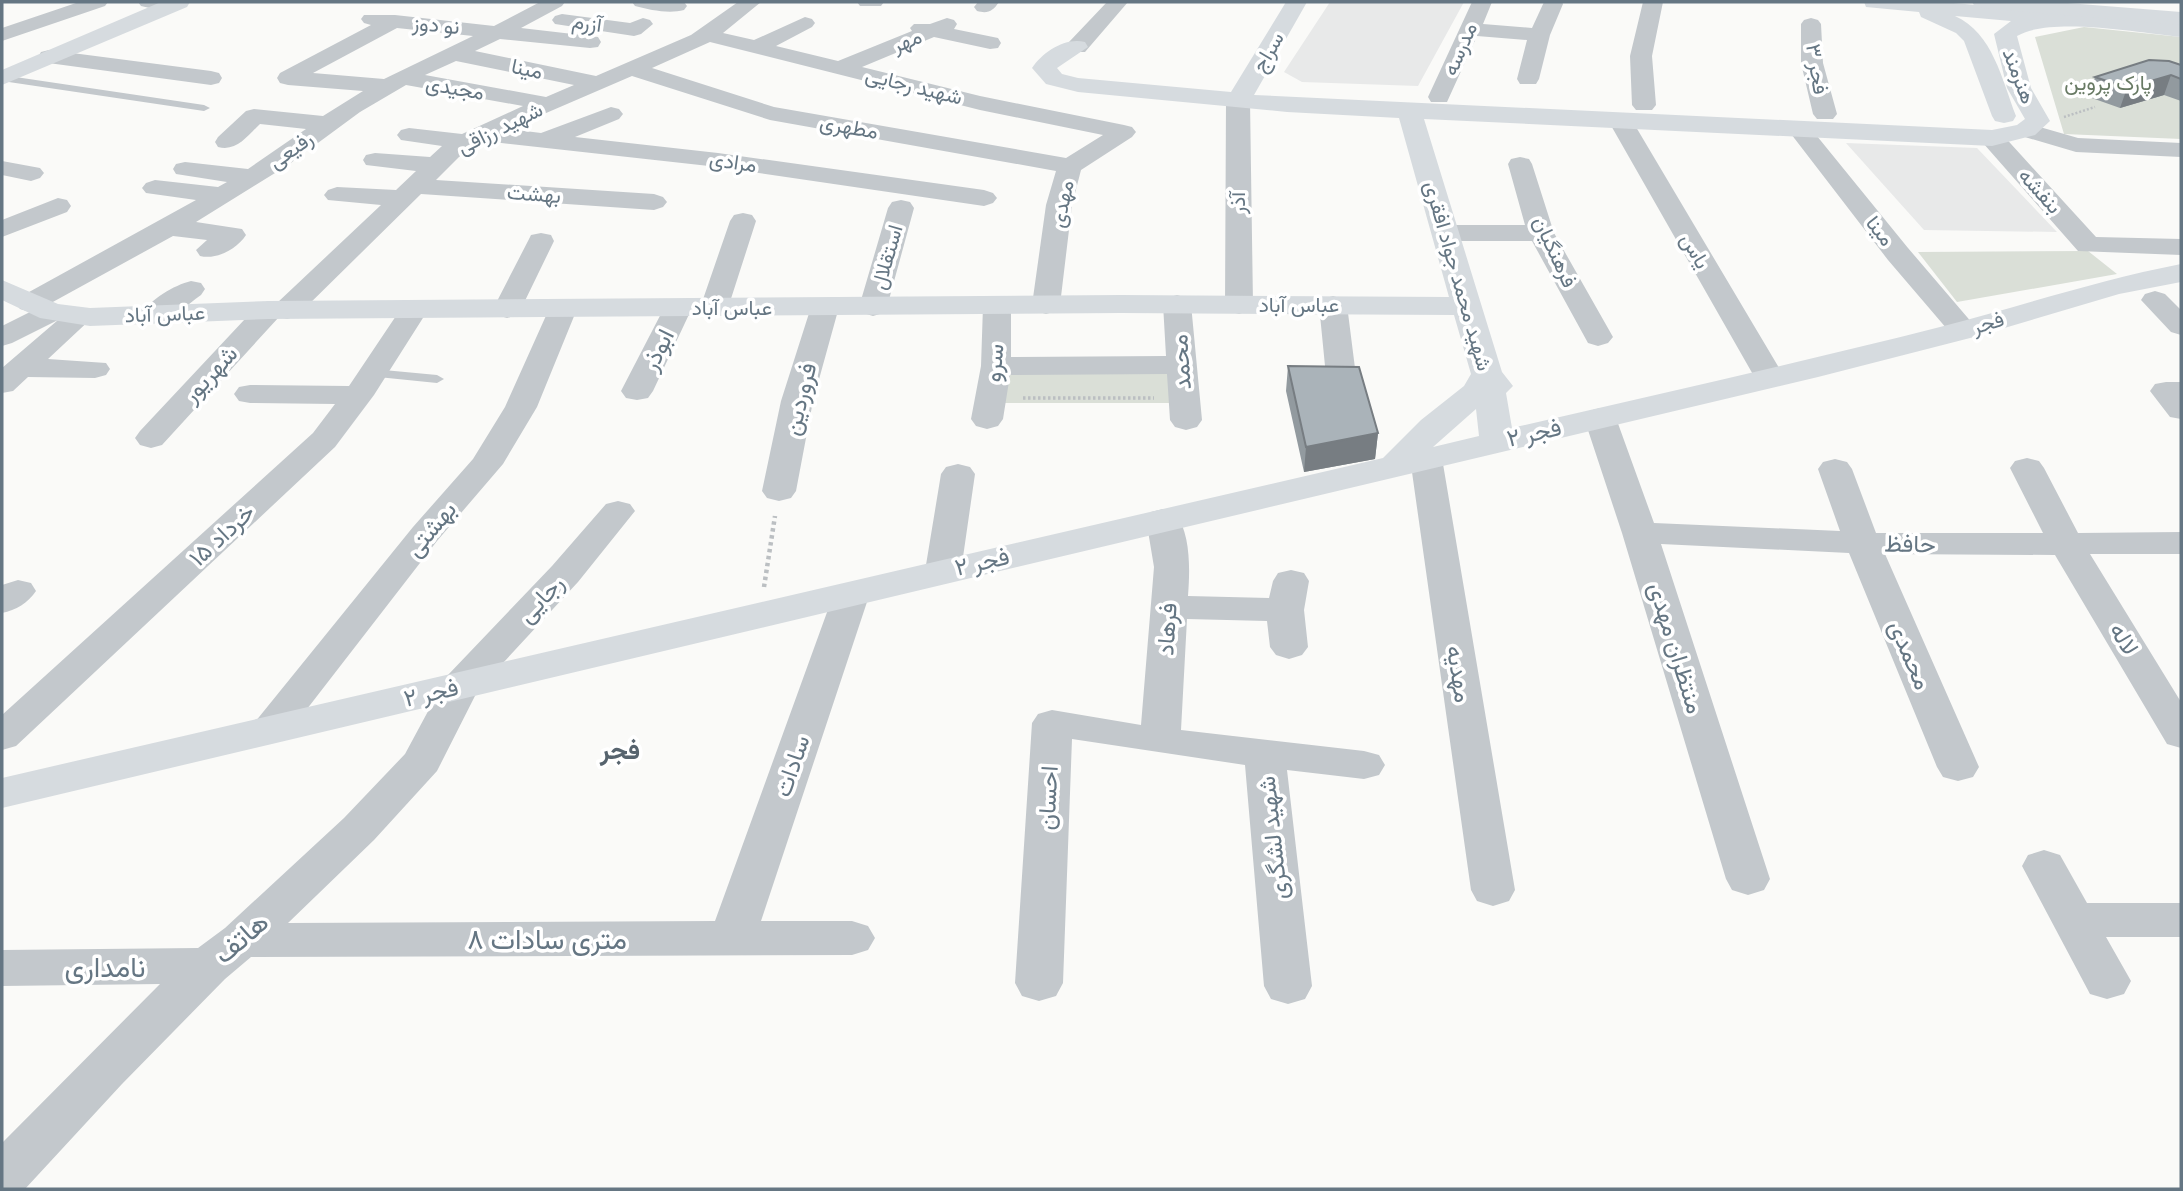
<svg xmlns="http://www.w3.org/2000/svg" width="2183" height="1191" viewBox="0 0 2183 1191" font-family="Roboto,Vazirmatn,sans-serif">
	<rect width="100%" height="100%" fill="#fafaf8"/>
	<path fill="#e8e9e9" d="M1330,2H1464L1418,86L1302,82L1284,72Z
		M1846,143L1977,148L2057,232L1924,230Z"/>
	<path fill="#dadfd7" d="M2084,27L2181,37V139L2064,134L2035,37Z
		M2088,251L2117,274L1957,302L1918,252Z
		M1006,369L1169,372L1170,403H999Z"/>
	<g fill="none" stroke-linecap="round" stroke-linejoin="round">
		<path stroke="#bbbfc2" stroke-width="2.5" stroke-dasharray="2 2" stroke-linecap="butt" d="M2064,117L2095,107"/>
		<path stroke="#bbbfc2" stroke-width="3.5" stroke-dasharray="2.5 2.5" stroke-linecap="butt" d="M1023,398H1154"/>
		<path stroke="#bbbfc2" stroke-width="4.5" stroke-dasharray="3.5 3.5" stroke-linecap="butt" d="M764,587L775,516"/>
		<path fill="#c3c8cc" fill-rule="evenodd" d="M2,75L204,105L210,108L204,111L2,81Z
			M373,369L437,375L444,379L437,383L368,376L366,373L368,370Z"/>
		<path fill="#c3c8cc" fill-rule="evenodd" d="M79,2H108L105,6L2,41V28Z
			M138,2H163L164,3L161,7L154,9L141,6Z
			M540,2H565L562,6L521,28L590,36L598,37L601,42L598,47L590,48L500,39L475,51L596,76L691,35L738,2H761L723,33L754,40L805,17L812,19L815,23L812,27L776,46L838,61L912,31L910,28L914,24H930L947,18L954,20L957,24L954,29L998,38L1001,43L998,48L990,49L934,37L862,67L980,96L1124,125L1132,127L1136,132L1132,137L1081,170L1072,205L1060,305L1056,311L1046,314L1036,311L1032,305L1046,205L1056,171L770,120L632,76L509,129L541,133L611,107L619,109L623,114L619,119L575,137L718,153L984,190L993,193L997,198L993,203L984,206L718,167L484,141L459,157L436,180L654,194L663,197L667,202L663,207L654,210L421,194L297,316L287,319L279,317L162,445L151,448L140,445L135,438L140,431L259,304L269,301L277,303L381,205L328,200L324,195L328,190L337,187L396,190L416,171L366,165L363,160L366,155L375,153L430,157L442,146L401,140L397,135L401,130L409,128L462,134L523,106L406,85L360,112L288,165L196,222L242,229L246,235C237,249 217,260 200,256L196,250L207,240L173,236L51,303L61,306L65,312L63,316C72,308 79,307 90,310L94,316L48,359L106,363L110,369L106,375L95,378L28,377L13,391L2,393V368L58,320L12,343L2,346V326L30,312L20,309L16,303L20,297L196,200L146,193L142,188L146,183L155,180L218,187L227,182L176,174L173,169L176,164L185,162L248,169L306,129L260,124C247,136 237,152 218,147L215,142L218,137L246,111L254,109L323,116L363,91L288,85L280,83L277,78L280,73L371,25L364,23L361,19L364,15H395L494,26ZM397,28L473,36L384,79L313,73ZM710,42L980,110L1103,135L1066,158L774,107L652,68ZM456,61L574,85L546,97L425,75Z
			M632,2H684L687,6L684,10C669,14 650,10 635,6Z
			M857,2H884L881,6H860Z
			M978,2H999C993,11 988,14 977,11L974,7Z
			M1107,2H1128L1085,52H1069L1066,47L1069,42Z
			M1472,2H1492L1483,24L1532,28L1544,2H1562L1563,4L1550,35L1539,79L1536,84H1520L1517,79L1527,40L1477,36L1447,102H1431L1428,97Z
			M1643,2H1663L1652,56L1656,105L1652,110H1636L1632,105L1630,56Z
			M562,14L630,23L643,18L650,20L653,24L641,34L634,36L555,24L552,20L555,16Z
			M1811,18L1818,20L1821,24L1823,63L1837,114L1833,119H1817L1813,114L1801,63V24L1804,20Z
			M49,50L211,71L219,73L222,78L219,83L211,85L41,62L38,57L41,52Z
			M1238,94L1246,96L1250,101L1253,305L1249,311L1239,314L1229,311L1225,305L1226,101L1230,96Z
			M1621,115L1629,117L1633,122L1785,378L1781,385L1770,387L1759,385L1755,378L1609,122L1613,117Z
			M1800,123L1808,125L1908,248L1973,324L1978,330L1973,336L1963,339L1953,336L1888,260L1788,130L1792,125Z
			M2026,123L2078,138L2181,143V157L2076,152L2018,135L2014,130L2018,125Z
			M1992,131L2001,133L2096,237L2181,239V255L2078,251L1983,143L1980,138L1983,133Z
			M1520,157L1529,159L1532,164L1554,233L1613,337L1608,343L1598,346L1588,343L1532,241H1447L1438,239L1434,233L1438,227L1447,225H1525L1508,164L1511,159Z
			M2,161L40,168L44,173L40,178L31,181L2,175Z
			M58,198L67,200L71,206L67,212L2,237V220Z
			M901,200L910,202L914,208L887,307L883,313L873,316L863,313L859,307L888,208L892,202Z
			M743,213L752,215L756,221L728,308L724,314L714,317L704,314L700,308L730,221L734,215Z
			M541,233L551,235L554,241L521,309L517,315L507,318L497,315L493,309L528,241L531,235Z
			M191,281L201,283L205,289L201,295C184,307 167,326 145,320L141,314C150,300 174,285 191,281Z
			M2155,291L2165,294L2181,310V335L2171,332L2141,300L2145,294Z
			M1177,295L1187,298L1191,304L1202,420L1197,427L1186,430L1175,427L1170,420L1167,374L1010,375L1003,419L998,426L987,429L976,426L971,419L981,366L983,306L987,300L997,297L1007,300L1011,306V357L1166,356L1163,304L1167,298Z
			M1333,296L1343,299L1347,305L1356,376L1352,383L1341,385L1330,383L1326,376L1319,305L1323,299Z
			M825,298L835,301L839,307L813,401L796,491L791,498L779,501L767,498L762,491L781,401L811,307L815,301Z
			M678,299L688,302L692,308L653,391L648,398L637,400L626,398L621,391L664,308L668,302Z
			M563,300L573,303L577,309L537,407L503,464L437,541L283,740L269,744L255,740L249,731L255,722L413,527L473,459L505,407L549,309L553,303Z
			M414,301L424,304L428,310L374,395L335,447L16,746L2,750V715L313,433L335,404L250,403L239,401L234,394L239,387L250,385L349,386L404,304Z
			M2166,382H2181V419L2170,417L2150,391L2155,384Z
			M1600,408L1611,411L1616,418L1654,523L1840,531L1818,469L1823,462L1835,459L1847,462L1852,469L1876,533H2043L2010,468L2015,461L2027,458L2039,461L2044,468L2078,533L2181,532V554H2090L2181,702V748L2167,744L2055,555L1885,554L1979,767L1973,777L1958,781L1943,777L1937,767L1849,553L1661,544L1770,879L1764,890L1748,895L1732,890L1726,879L1622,533L1584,418L1589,411Z
			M1426,448L1438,451L1442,458L1515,890L1509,901L1493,906L1477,901L1471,890L1410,458L1414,451Z
			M958,464L970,467L975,474L961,571L956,579L943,582L930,579L925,571L941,474L946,467Z
			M618,501L630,504L635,511L578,582L478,690L437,771L374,840L288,923L715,921L834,593L839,585L852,582L865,585L870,593L761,921H852L868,926L875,938L868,950L852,955L251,957L225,979L122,1084L25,1189H2V1143L160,984L2,986V950L198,948L225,928L344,818L405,754L447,676L552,566L606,504Z
			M1163,509L1175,512C1191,534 1190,570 1188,596L1269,598L1273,581L1278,573L1291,570L1304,573L1309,581L1304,610L1308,647L1302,655L1289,659L1276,655L1270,647L1267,621L1187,619L1181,730L1364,751L1379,755L1385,765L1379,775L1364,779L1287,770L1312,986L1305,999L1288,1004L1271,999L1264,986L1245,765L1072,739L1063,983L1056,996L1039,1001L1022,996L1015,983L1032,723L1038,714L1052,710L1141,725L1154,567L1146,519L1151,512Z
			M18,580L31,583L36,591C28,603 16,610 2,613V585Z
			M2044,850L2060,855L2087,903H2181V937H2106L2131,981L2124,994L2107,999L2090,994L2022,866L2028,855Z"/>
		<path fill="#d6dbdf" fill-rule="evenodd" d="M161,2H190L187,7L2,85V70Z
			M1286,2H1307L1254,95L1992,130L2017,125L2025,119L2007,88L1994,34L2011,21L1955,16C1993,33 2002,80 2016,116L2013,121L2004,123L1995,121L1992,116L1964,41L1956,33L1921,17L1919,12L1866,7L1864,2H1942L2181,23V37C2141,33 2050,16 2017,36L2031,88L2050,121L2035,135L1992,146L1424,119L1502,372L1513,386L1506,393L1512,428C1655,395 1798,363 1940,327C2022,306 2098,280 2181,264V282L2119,294L1974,337L1818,377L2,808V778L1383,458L1421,420L1464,386L1471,374L1454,315L1121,313L269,319L90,326L40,318L2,300V280L58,304L90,308L269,301L1121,295L1449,297L1399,118L1287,112L1078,92L1046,84L1032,68C1043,52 1065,37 1085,42L1088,47L1057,68L1062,74L1078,78L1231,92ZM1476,409L1479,436L1433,447Z"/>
		<path fill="#d6dbdf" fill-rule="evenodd" d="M1972,2H2055L2181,12V25L1983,8L1975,7Z"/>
	</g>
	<path fill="#929a9f" d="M2181,65V101L2164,95L2120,108L2089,97L2095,77Z
		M1288,366L1378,433L1375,459L1304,472L1286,391Z"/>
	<path fill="#777d82" d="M2171,75L2164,95L2120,108L2127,88Z
		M1378,433L1375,459L1304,472L1306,447Z"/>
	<path fill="#aab3b9" stroke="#777d82" stroke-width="2" d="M2149,60L2169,61L2181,65V79L2171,75L2127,88L2095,77Z
		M1288,366L1359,367L1378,433L1306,447Z"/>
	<g text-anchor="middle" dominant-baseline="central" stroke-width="7" stroke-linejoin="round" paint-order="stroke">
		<g font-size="21" fill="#657683" stroke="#fff">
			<text transform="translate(587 23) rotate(8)">آزرم</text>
			<text transform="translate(436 25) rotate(5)">نو دوز</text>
			<text transform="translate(907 41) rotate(-22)">مهر</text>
			<text transform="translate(1460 49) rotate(-66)">مدرسه</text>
			<text transform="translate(1268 52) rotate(-60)">سراج</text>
			<text transform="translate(527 69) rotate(12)">مینا</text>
			<text transform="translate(1817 69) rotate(81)">فجر ۳</text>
			<text transform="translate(2019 76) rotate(69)">هنرمند</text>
			<text transform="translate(914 86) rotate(14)">شهید رجایی</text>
			<text transform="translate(455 88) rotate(10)">مجیدی</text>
			<text transform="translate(849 127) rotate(10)">مطهری</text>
			<text transform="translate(500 128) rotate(-26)">شهید رزاقی</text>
			<text transform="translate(291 150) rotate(-35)">رفیعی</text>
			<text transform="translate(733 162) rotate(8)">مرادی</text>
			<text transform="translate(2040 191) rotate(48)">بنفشه</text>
			<text transform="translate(534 194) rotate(4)">بهشت</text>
			<text transform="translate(1238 203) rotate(-90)">آذر</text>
			<text transform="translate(1062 204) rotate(-78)">مهدی</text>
			<text transform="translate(1880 231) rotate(52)">مینا</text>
			<text transform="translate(1695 251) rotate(60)">یاس</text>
			<text transform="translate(1555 252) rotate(65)">فرهنگیان</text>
			<text transform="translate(887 257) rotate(-74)">استقلال</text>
			<text transform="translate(1458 276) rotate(74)">شهید محمد جواد افقری</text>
			<text x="1299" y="305">عباس آباد</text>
			<text x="732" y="308">عباس آباد</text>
			<text transform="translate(165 314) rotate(-2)">عباس آباد</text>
			<text transform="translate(1988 323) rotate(-17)">فجر</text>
		</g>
		<g font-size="21" fill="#687a64" stroke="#fff">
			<text x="2108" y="83">پارک پروین</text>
		</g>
		<g font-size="24" fill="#657683" stroke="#fff">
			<text transform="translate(658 350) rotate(-64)">ابوذر</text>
			<text transform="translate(1181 362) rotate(-94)">محمد</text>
			<text transform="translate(994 363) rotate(-85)">سرو</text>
			<text transform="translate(210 374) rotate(-47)">شهریور</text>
			<text transform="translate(800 399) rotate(-76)">فروردین</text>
			<text transform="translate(1534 433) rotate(-13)">فجر ۲</text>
			<text transform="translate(431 529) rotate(-50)">بهشتی</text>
			<text transform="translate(222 535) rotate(-43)">۱۵ خرداد</text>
			<text transform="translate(1910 544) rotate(1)">حافظ</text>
			<text transform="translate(982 562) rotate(-13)">فجر ۲</text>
			<text transform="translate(541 599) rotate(-47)">رجایی</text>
			<text transform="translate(1167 629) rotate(-86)">فرهاد</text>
			<text transform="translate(2124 639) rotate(59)">لاله</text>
			<text transform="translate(1676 648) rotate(73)">منتظران مهدی</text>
			<text transform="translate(1910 655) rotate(67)">محمدی</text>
			<text transform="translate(1459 674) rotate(81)">مهدیه</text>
			<text transform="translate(431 693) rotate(-13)">فجر ۲</text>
			<text transform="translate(792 766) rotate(-71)">سادات</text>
			<text transform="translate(1048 798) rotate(-87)">احسان</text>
			<text transform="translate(1273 838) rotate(-96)">شهید لشگری</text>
		</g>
		<g font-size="26" font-weight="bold" fill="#57646e" stroke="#fff">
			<text x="620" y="750">فجر</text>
		</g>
		<g font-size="28" fill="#657683" stroke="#fff">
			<text transform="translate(241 938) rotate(-41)">هاتف</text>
			<text x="547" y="939">۸ متری سادات</text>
			<text x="105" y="967">نامداری</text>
		</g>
	</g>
	<rect width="2183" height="1191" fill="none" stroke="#657683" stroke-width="7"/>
</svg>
